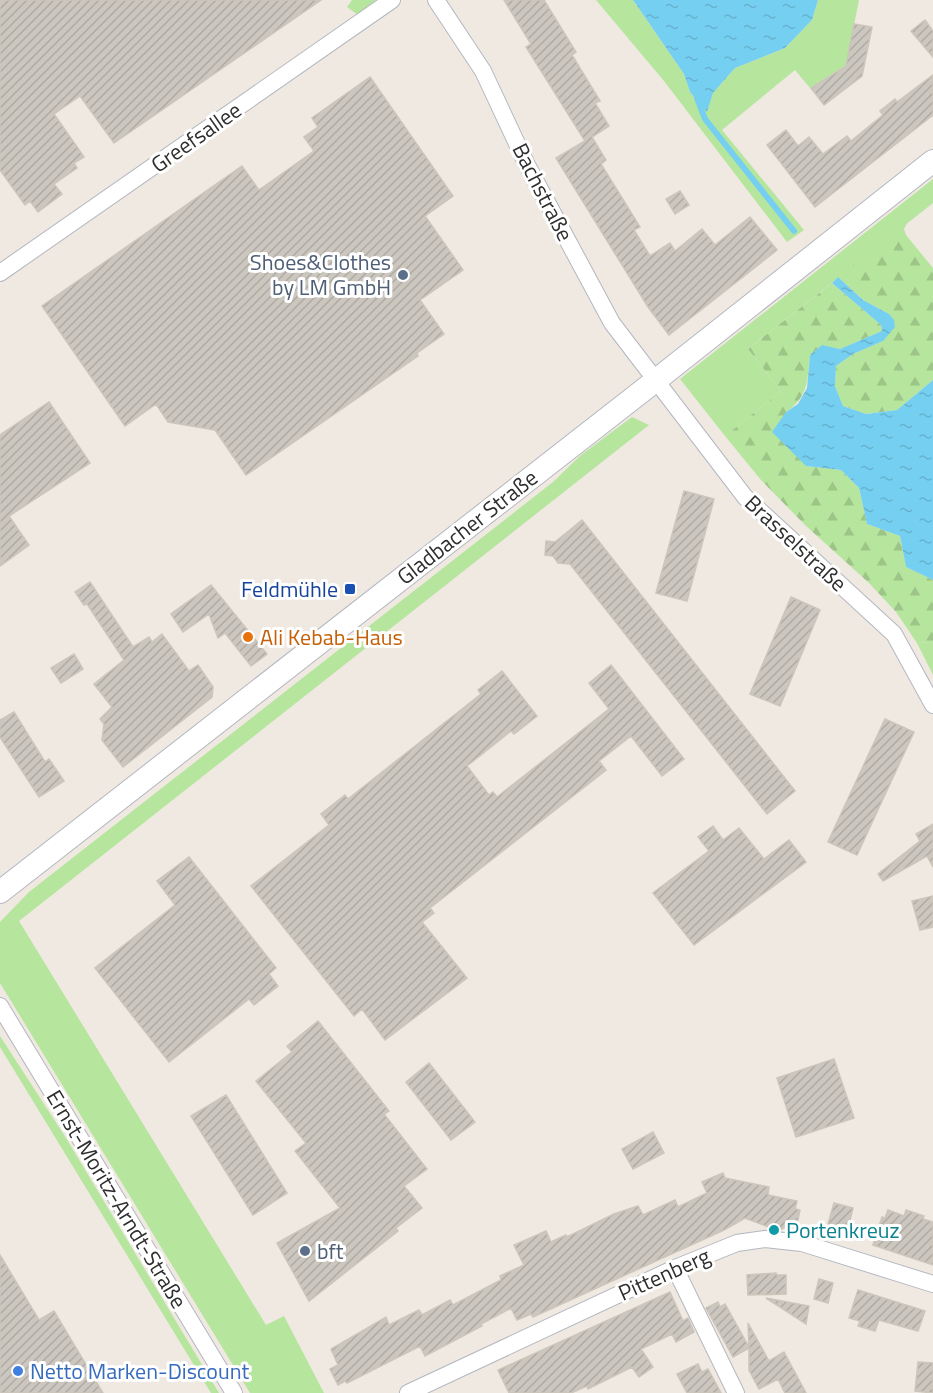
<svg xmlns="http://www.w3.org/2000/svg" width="933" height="1393" viewBox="0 0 933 1393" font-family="'Titillium Web',sans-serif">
	<defs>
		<pattern id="forest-firs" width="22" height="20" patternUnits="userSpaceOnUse" patternTransform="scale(1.5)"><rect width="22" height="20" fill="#b6e59e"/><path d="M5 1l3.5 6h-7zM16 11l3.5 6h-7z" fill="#9dc588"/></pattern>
		<pattern id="water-ripples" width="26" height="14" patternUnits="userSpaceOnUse" patternTransform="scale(1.5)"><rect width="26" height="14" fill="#75cff0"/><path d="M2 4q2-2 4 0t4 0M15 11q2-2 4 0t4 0" fill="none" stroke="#66b2ce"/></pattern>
		<pattern id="building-hatch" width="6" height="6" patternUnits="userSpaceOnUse" patternTransform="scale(1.5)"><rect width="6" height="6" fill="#cbc7bf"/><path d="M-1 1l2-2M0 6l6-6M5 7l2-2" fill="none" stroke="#afaba4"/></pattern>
	</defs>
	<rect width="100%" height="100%" fill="#efe9e1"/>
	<path fill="#b6e59e" d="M352,0H376L358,15L347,7Z
		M596,0H633L684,74L690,92L707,111L713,93L735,68L785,48L812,20L818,0H859L846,65L810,88L795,70L722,130L804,230L787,242L664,81Z
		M933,179V203L748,349L781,391L725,436L680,379Z
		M632,417L649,425L19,921L266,1325L284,1316L324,1393H250L0,983V922L29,892L553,482L581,455Z
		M933,642V675L917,643Z
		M0,1036L66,1138L219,1393H211L0,1047Z"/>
	<path fill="url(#forest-firs)" d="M907,223L904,229L906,235L933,268V380L897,410L866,414L843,406L835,386L836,366L853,354L883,341L889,314L863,300L838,277Z
		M832,283L881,325L882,331L840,349L822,346L810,355C807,381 809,396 786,412L806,466L841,470L859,488L867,524L900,536L906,567L933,580V642L917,643L896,612L869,583L805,525L761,480L725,436L781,391L748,349Z"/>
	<path fill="url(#water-ripples)" d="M633,0H818L812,20L785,48L735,68L713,93L707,112L690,92L684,74Z
		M838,277L863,300L889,314L894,320L895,327L883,341L853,354L836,366L835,386L843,406L866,414L897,410L933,380V580L906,567L900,536L867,524L859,488L841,470L806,466L772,432L786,412L798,404L807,388L810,355L822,345L840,349L882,331L881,325L832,283Z"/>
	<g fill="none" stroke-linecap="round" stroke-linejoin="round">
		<path stroke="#75cff0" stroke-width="6" d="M698,90L697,98L705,119L794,231"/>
	</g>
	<path fill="url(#building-hatch)" stroke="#cbc5ba" stroke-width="1.5" d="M0,0H321L114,143L80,96L54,114L84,157L74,163L77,168L54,184L62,194L38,212L30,201L25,205L0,170Z
		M504,0H544L576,52L572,55L600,101L595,103L609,126L592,137L606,160L601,164L640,227L634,230L650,256L670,243L675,251L702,229L715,245L750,217L777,250L669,335L648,307L556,158L585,141L526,47L531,44Z
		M925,20L933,31V57L911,31Z
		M854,24L872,27L862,76L824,105L811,88L846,66Z
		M933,75V115L815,207L767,145L786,130L798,146L809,137L823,154L847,136L851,141L883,115L880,111L895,99L897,102Z
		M370,77L453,196L425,216L463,270L420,300L444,334L417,353L418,356L246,475L215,430L168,422L156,404L125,426L42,306L242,166L259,190L314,151L304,137L318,127L312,118Z
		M680,191L689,205L675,214L666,199Z
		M49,402L90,463L9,516L29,545L0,566V435Z
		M684,491L714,499L687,601L656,593Z
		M582,520L795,791L767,814L570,564L558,563L553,556L545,555L546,541L555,542Z
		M90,582L133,647L149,637L152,642L162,634L189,671L198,665L213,687L212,697L123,767L102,740L104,724L100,719L112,707L94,684L124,660L87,604L84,605L75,592Z
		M211,585L267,654L251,666L225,633L218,638L209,614L183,632L171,614Z
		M791,597L820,610L780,706L750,694Z
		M74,654L83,669L61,683L51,668Z
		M611,665L684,759L662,776L631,736L599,761L606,770L430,908L434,913L422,922L467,978L385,1040L362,1009L354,1016L251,886L329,825L321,814L345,795L348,799L481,694L478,690L502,671L537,716L514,734L511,731L467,766L489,795L493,792L497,797L609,709L589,683Z
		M14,712L45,762L49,759L64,781L39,797L0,737V720Z
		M885,719L914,732L857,855L828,842Z
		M933,824V867L927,856L883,881L878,874L920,841L916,834Z
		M713,826L723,840L739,828L764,859L789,840L806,862L694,945L653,893L709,851L698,837Z
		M189,857L276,968L269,974L278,986L254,1005L249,999L169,1062L95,968L175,905L157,881Z
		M933,896V927L920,930L912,901Z
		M318,1021L389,1111L384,1114L427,1169L404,1186L422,1208L396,1228L398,1231L309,1301L277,1243L340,1208L295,1151L306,1143L256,1081L292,1052L287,1046Z
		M834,1059L854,1118L796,1137L777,1078Z
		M429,1063L475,1122L451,1140L406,1082Z
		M226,1095L287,1193L253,1215L191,1116Z
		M653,1132L664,1153L633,1169L622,1149Z
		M723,1173L725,1178L769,1187L768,1195L797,1201L795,1209L800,1210L796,1229L785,1227L780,1230L771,1228L745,1218L724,1230L533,1317L531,1314L517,1320L511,1308L481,1324L482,1326L425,1356L420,1346L347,1383L345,1381L338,1385L330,1369L338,1365L331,1349L386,1317L389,1325L419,1310L422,1315L450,1300L453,1305L501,1280L500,1276L524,1265L514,1245L546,1231L551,1242L566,1235L567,1237L614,1214L638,1206L643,1215L675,1200L678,1207L707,1193L702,1182Z
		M834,1203L853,1208L846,1236L826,1231Z
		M888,1210L904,1216L906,1210L924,1216L923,1219L933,1222V1265L873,1245L882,1217L885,1218Z
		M0,1255L39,1320L54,1311L103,1393H0Z
		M776,1273L777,1275H786V1294L748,1295L747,1275Z
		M819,1279L833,1283L828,1303L814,1299Z
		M858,1290L925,1311L918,1331L879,1320L875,1331L858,1326L860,1321L849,1318Z
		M670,1292L683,1321L688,1318L694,1332L676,1342L672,1334L641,1349L653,1367L639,1377L632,1367L588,1389L587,1386L571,1393H509L498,1370Z
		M766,1298L809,1306L806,1324Z
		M718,1302L720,1307L725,1304L749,1347L748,1323L769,1361L784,1352L806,1393H785L778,1379L759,1389L749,1370V1348L733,1357L706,1308Z
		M918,1362L933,1363V1393L915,1391Z
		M698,1364L702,1372L708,1369L721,1393H687L677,1374Z"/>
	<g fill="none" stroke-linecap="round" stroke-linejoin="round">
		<defs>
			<path id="minor" d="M436,0L483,71L526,163L612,323L745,497L894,634L933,705
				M0,273L392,0
				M0,1006L234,1393
				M675,1268L736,1393
				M408,1393L675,1268L737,1243L765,1239L802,1243L933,1284"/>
			<path id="secondary" d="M0,892L655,381L933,161"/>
		</defs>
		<use href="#minor" stroke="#b4b7c1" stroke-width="18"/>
		<use href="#secondary" stroke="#b4b7c1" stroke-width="24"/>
		<use href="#minor" stroke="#fff" stroke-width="16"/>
		<use href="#secondary" stroke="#fff" stroke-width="22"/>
	</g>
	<g fill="#5c6f8a" stroke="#fff" stroke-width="2">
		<circle cx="403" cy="275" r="6"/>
		<circle cx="305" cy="1251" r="6"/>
	</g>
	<rect fill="#1a4fb4" stroke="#fff" stroke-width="2" x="344" y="583" width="12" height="12" rx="3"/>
	<circle fill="#e8710a" stroke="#fff" stroke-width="2" cx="248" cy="637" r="6"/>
	<circle fill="#0f9aa8" stroke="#fff" stroke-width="2" cx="774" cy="1230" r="6"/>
	<circle fill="#3f7fe0" stroke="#fff" stroke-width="2" cx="18" cy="1371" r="6"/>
	<g text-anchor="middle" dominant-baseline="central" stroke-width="6" stroke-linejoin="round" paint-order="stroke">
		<g font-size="22" fill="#2e2e2e" stroke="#fff">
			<text transform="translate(196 137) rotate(-35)">Greefsallee</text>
			<text transform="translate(543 192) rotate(63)">Bachstraße</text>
			<text transform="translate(467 527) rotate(-38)">Gladbacher Straße</text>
			<text transform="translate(796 543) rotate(43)">Brasselstraße</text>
			<text transform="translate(117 1199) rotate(59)">Ernst-Moritz-Arndt-Straße</text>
			<text transform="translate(664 1274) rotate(-24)">Pittenberg</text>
		</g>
		<g font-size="22" fill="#4e5e75" stroke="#fff" text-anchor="end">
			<text x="391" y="262">Shoes&amp;Clothes<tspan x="391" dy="25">by LM GmbH</tspan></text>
			<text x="317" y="1251" text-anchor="start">bft</text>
		</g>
		<g font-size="22" fill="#164399" stroke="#fff" text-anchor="end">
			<text x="338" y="589">Feldmühle</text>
		</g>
		<g font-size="22" fill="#c56008" stroke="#fff" text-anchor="start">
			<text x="260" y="637">Ali Kebab-Haus</text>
		</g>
		<g font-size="22" fill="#0d838f" stroke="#fff" text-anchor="start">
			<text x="786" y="1230">Portenkreuz</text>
		</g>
		<g font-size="22" fill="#366cbe" stroke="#fff" text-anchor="start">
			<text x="30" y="1371">Netto Marken-Discount</text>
		</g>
	</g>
</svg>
